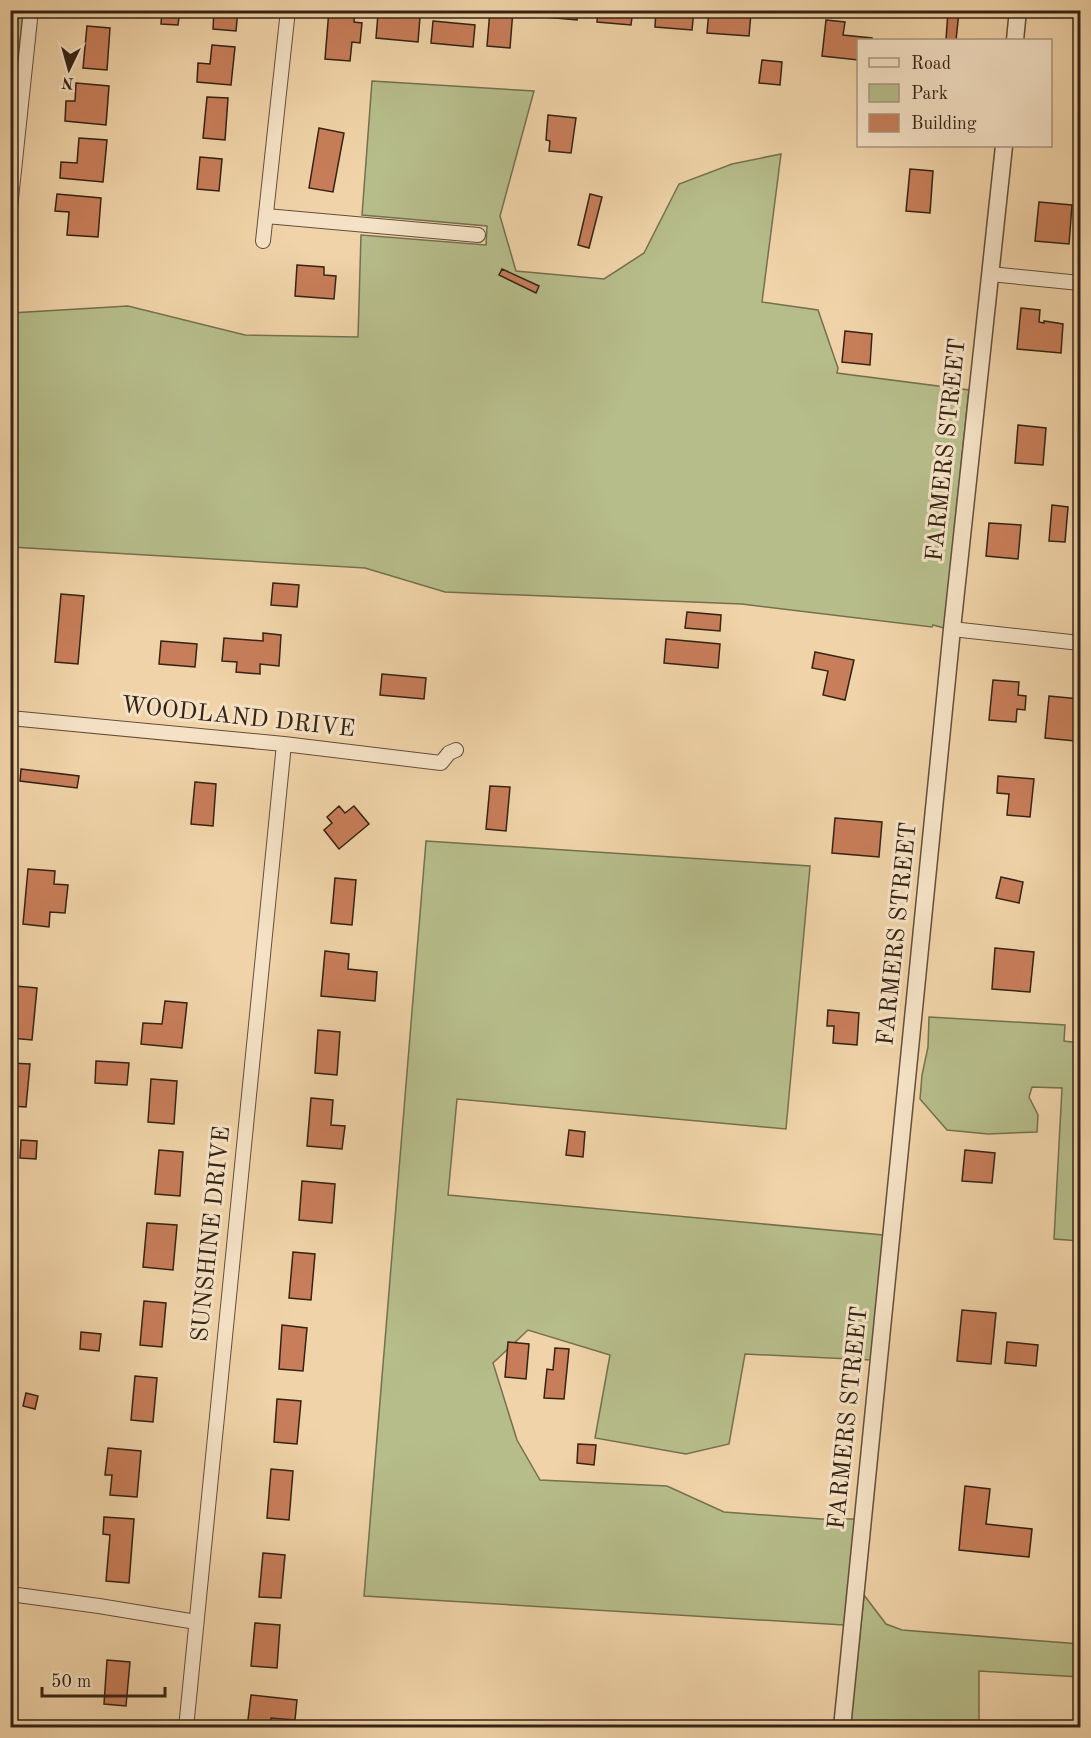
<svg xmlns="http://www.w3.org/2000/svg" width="1091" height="1738" viewBox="0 0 1091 1738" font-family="'Old Standard TT',serif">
	<rect width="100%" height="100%" fill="#f0d3a8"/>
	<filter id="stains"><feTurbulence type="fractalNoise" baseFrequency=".00333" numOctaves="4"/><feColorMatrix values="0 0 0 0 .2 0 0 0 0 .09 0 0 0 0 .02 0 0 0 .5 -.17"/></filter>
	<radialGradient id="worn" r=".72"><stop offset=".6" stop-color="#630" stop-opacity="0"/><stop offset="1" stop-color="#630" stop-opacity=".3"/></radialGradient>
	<path fill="#b6bd8a" stroke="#75704f" stroke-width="1.5" d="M11,10L23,11L11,129L10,11Z
		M372,81L534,91L500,216L516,271L604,279L644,253L679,184L732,164L781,154L762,302L818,310L838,368L837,373L969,390L944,628L933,625L932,627L742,604L445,592L365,568L11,547V313L128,306L245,335L358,337L361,235L486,245L487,226L362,215Z
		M426,841L810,866L786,1129L457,1099L448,1195L883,1235L871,1360L745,1354L729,1444L686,1454L595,1438L610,1355L528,1330L493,1363L517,1440L540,1480L667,1486L724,1512L821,1519H855L844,1625L364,1596Z
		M929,1017L1065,1025L1064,1041L1080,1043V1241L1054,1239L1062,1088L1032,1087L1029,1097L1038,1115L1037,1132L988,1134L947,1130L920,1099L922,1075L928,1047Z
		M864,1595L886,1624L902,1630L1080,1644V1677L979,1671V1727L850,1728Z"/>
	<path fill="#c87e5a" stroke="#342314" stroke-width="1.5" d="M162,10H180L178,25L161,24Z
		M214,10H238L236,31L213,29Z
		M329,10L355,11L354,22L362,23L360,43L352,42L350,61L325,59Z
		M490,10H513L510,48L487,46Z
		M535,10H578L577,20L534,16Z
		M598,10H633L631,25L597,22Z
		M656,10H694L692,30L655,27Z
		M709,10L751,13L749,36L707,33Z
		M948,11L959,12L956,40H946Z
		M378,14L420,17L418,42L376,38Z
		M826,20L845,22L843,35L872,38V40H858V60L822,56Z
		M433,21L475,25L473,47L431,43Z
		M87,26L110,28L107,70L83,68Z
		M212,45L235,47L231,85L197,82L198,63L210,64Z
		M762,60L782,62L780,85L759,83Z
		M76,83L109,86L106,125L65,121L66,101H75Z
		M207,97L228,98L225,140L203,138Z
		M548,115L576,118L571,153L549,151L550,141L546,140Z
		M319,128L344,133L333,192L309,188Z
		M79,138L107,140L103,182L60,178L61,162L77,163Z
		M200,157L222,159L219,191L197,189Z
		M910,169L933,171L930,213L906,211Z
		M57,194L101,198L98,237L67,235L69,212L55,211Z
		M590,194L602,197L589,248L578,245Z
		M1039,202L1072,205L1069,244L1035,241Z
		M297,265L324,267V275L336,276L334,299L295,296Z
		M502,269L539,286L536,293L499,275Z
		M1021,308L1040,310L1039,322L1044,323V321L1063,324L1061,353L1017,349Z
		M1079,313H1080V355H1076Z
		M845,331L872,334L870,365L842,362Z
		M1018,425L1046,428L1043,465L1015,463Z
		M1052,505L1068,507L1065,542L1049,541Z
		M989,523L1021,525L1018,559L986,556Z
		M273,583L299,585L297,607L271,605Z
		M61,594L84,596L78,664L55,662Z
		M687,612L721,615L720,631L685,628Z
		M263,633L281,635L279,666L260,664V674L236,672L237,662L222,661L224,638L263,641Z
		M666,639L720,644L718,668L664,663Z
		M161,641L197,644L195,667L159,664Z
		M815,652L854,660L845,700L823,695L828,671L812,668Z
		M382,674L426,678L424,699L380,695Z
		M993,680L1019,682L1018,695L1026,696L1025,710L1017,709L1016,722L989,720Z
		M1049,696L1079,699L1075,741L1045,738Z
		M21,769L79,776L77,788L20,781Z
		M998,776L1034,779L1030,817L1007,815L1009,794L997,793Z
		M195,782L216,784L213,826L191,824Z
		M490,786L510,787L506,831L486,829Z
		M339,806L345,813L354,806L369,824L339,849L324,830L332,823L327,817Z
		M835,818L882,822L879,857L832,853Z
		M28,869L55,871L54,884L68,885L65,913L50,912L49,927L23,924Z
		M1001,877L1023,882L1019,903L996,898Z
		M335,878L356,880L352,925L331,923Z
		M995,948L1034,952L1030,992L992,989Z
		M325,951L349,954L348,969L377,972L375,1001L321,996Z
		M15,986L37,988L32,1040L10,1038V1004H13Z
		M165,1001L187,1003L182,1048L141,1044L143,1023L162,1024Z
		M828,1010L859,1013L857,1045L833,1043L834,1026H827Z
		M318,1030L340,1032L337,1075L315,1073Z
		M96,1061L129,1063L127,1085L95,1083Z
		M10,1063L30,1064L26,1107L10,1106Z
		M151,1079L177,1081L174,1124L148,1122Z
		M311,1098L333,1100L331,1125L345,1126L342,1149L307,1146Z
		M569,1130L585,1132L583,1157L566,1155Z
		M21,1140L37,1141L36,1159L20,1158Z
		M159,1150L183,1152L180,1196L155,1194Z
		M965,1150L995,1153L992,1183L962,1181Z
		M302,1181L335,1184L332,1223L299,1220Z
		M147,1223L177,1225L173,1270L143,1267Z
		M293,1252L315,1254L311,1300L289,1298Z
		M144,1301L166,1303L162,1347L140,1345Z
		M962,1310L996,1313L991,1364L957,1361Z
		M282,1325L307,1328L303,1371L279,1369Z
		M81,1332L101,1334L99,1351L80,1349Z
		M508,1342L529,1344L526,1379L505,1377Z
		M1007,1342L1038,1345L1036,1366L1005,1363Z
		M555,1348L569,1349L564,1399L544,1398L547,1369L553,1370Z
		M135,1376L157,1378L153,1422L131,1420Z
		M26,1393L38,1396L35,1409L23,1406Z
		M277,1399L301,1401L297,1444L274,1442Z
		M578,1444L596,1445L594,1465L577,1463Z
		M108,1448L141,1451L137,1497L110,1495L112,1475H105Z
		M271,1469L293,1471L289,1520L267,1518Z
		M965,1486L990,1489L986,1524L1032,1529L1029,1557L959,1550Z
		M104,1517L134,1519L129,1583L106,1581L110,1535L103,1534Z
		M263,1553L285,1555L281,1598L259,1597Z
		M255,1623L280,1625L277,1668L251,1666Z
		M107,1660L130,1662L126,1706L104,1704Z
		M251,1695L297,1700L295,1720L271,1718L270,1728H247Z"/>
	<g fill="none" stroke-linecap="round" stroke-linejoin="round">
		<defs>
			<path id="minor" d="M10,208L31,10
				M266,216L478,235
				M263,241L288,10
				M990,274L1080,283
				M952,629L1080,643
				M10,718L284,744L441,763L449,753L456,750
				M10,1594L99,1606L196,1622
				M186,1728L284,744"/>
			<path id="tertiary" d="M1015,40L1018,10
				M842,1728L952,629L1004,146"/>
		</defs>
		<use href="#minor" stroke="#634f39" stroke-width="16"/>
		<use href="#tertiary" stroke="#634f39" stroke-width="19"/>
		<use href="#minor" stroke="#f5e2c6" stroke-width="14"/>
		<use href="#tertiary" stroke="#f5e2c6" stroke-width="16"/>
	</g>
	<g text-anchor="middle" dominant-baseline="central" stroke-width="6" stroke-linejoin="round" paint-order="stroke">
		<g font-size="24" fill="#342314" stroke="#f5e2c6">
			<text transform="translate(947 450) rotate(-84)">FARMERS STREET</text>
			<text transform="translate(238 718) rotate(6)">WOODLAND DRIVE</text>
			<text transform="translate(898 934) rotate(-84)">FARMERS STREET</text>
			<text transform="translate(212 1234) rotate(-84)">SUNSHINE DRIVE</text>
			<text transform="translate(849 1418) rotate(-84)">FARMERS STREET</text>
		</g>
	</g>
	<rect width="1091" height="1738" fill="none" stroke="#f0d3a8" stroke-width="36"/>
	<rect x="12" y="12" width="1067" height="1714" fill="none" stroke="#342314" stroke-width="3"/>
	<rect x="18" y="18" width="1055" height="1702" fill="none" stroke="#342314" stroke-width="1.5"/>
	<rect x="857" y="39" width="195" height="108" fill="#f5e2c6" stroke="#a8967f" stroke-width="1.5"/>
	<rect x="869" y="58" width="30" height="9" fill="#f5e2c6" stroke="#a8967f" stroke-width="1.5"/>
	<text x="911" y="69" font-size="18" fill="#342314">Road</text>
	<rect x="869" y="84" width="30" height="18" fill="#b6bd8a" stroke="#a8967f" stroke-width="1.5"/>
	<text x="911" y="99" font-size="18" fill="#342314">Park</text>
	<rect x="869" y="114" width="30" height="18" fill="#c87e5a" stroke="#a8967f" stroke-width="1.5"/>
	<text x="911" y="129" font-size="18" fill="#342314">Building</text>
	<g transform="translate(69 69) rotate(185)" stroke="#f5e2c6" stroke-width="4.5" paint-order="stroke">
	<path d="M0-4.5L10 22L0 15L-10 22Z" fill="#342314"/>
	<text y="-9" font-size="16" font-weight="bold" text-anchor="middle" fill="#342314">N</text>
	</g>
	<path d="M42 1687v9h123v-9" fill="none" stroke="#342314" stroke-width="3"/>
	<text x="51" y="1687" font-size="18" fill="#342314" stroke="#f5e2c6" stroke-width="4.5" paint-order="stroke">50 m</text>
	<rect width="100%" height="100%" filter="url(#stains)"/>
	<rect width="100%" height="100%" fill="url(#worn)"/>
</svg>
